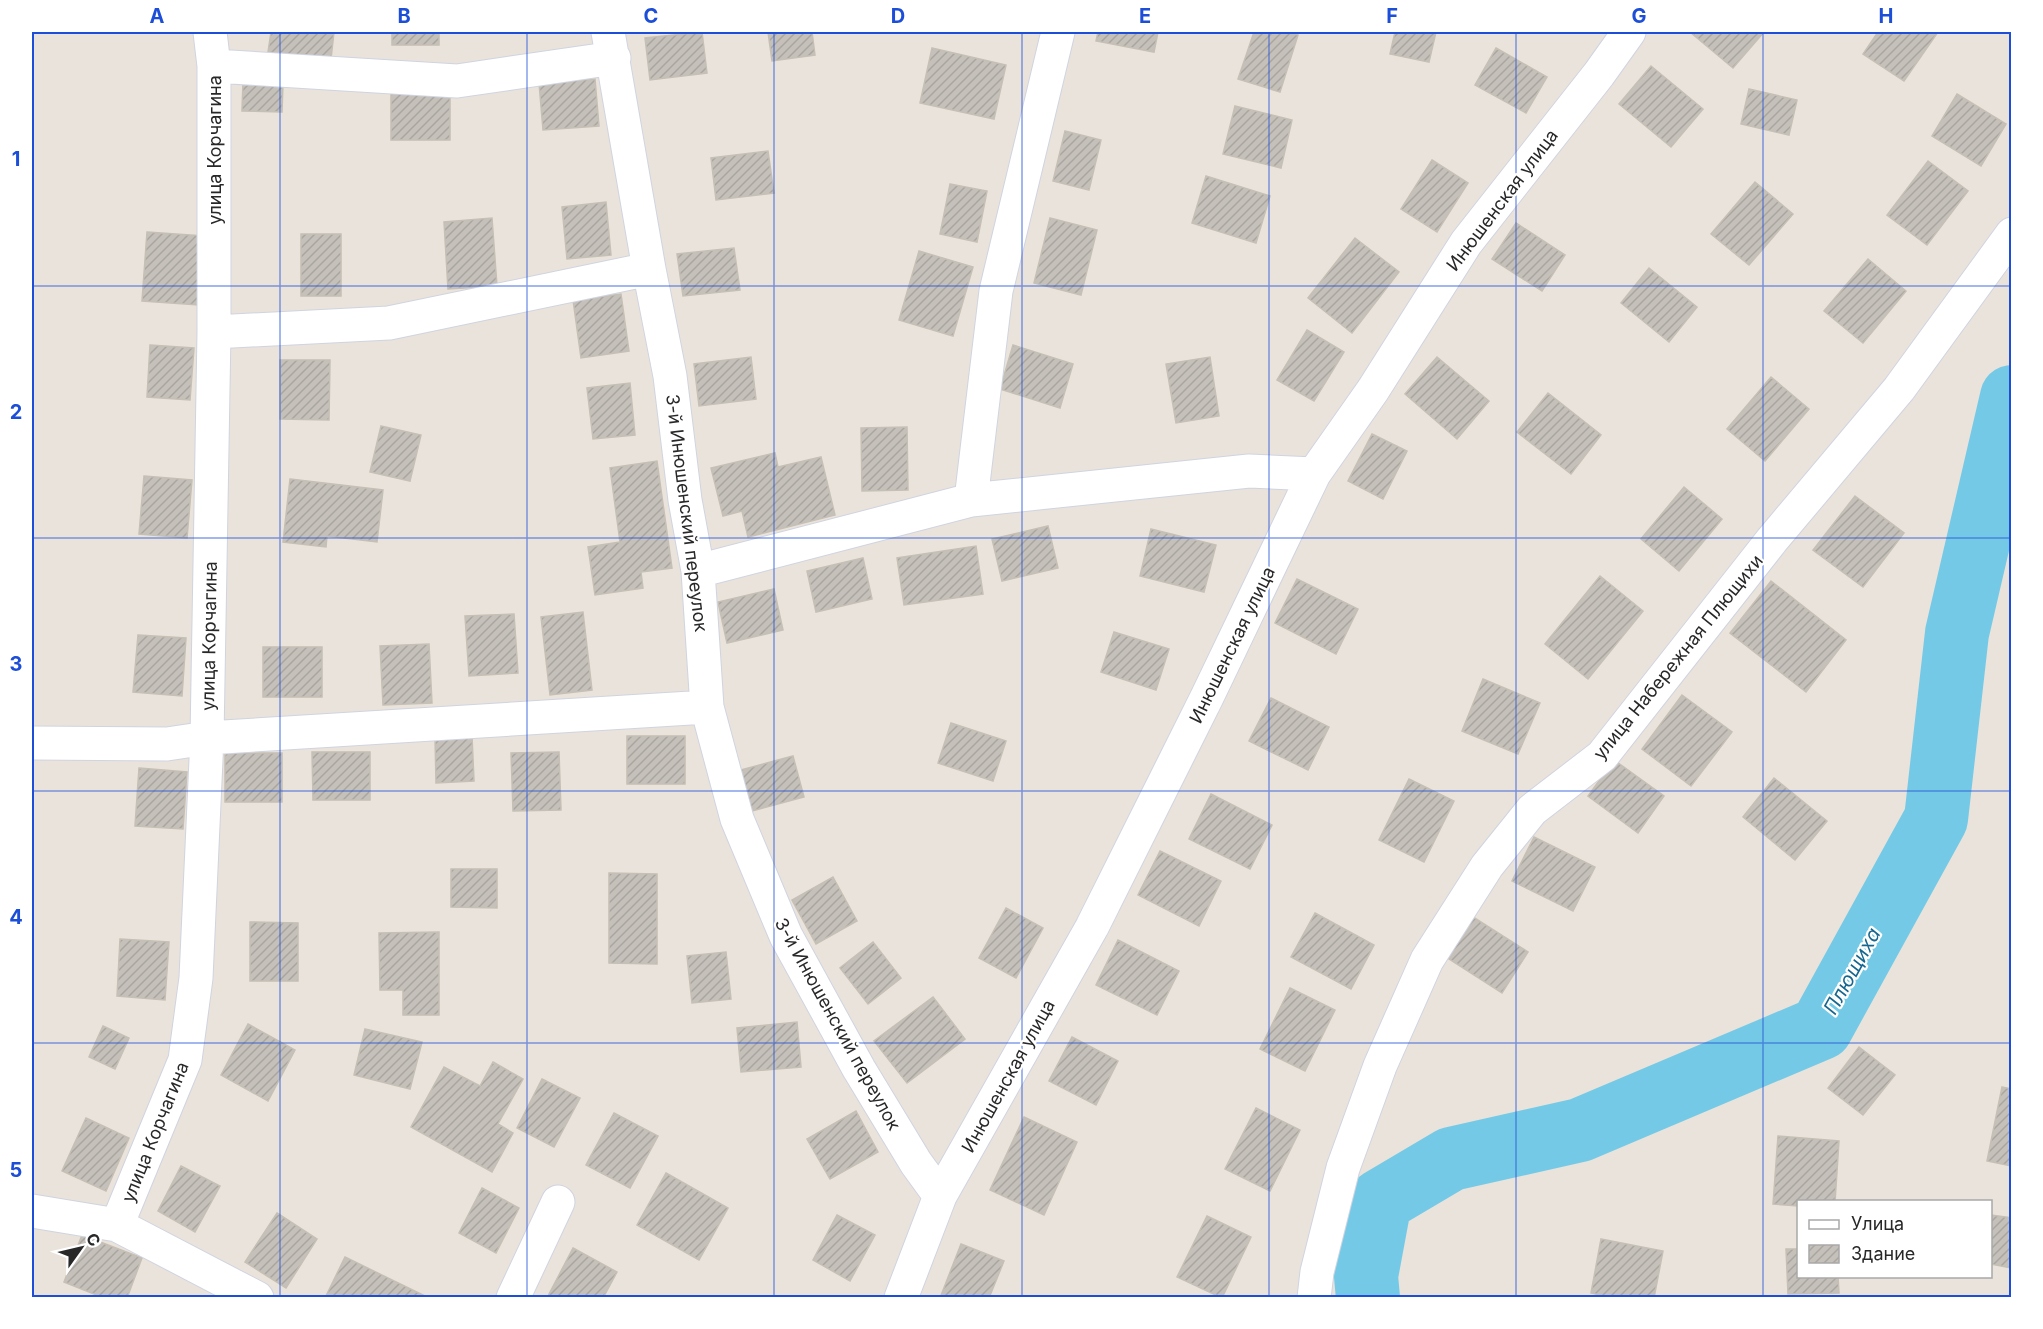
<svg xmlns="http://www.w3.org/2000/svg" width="2043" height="1329" viewBox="0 0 2043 1329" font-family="Inter,sans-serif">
	<defs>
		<pattern id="building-hatch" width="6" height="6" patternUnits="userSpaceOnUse" patternTransform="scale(1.5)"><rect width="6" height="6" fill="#c5c0ba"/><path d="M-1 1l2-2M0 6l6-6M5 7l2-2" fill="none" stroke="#a9a5a0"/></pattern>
	</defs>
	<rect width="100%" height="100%" fill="#eae3db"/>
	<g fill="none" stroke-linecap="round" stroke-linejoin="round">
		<path stroke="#74cae6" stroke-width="64" d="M1368,1298L1366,1276L1380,1201L1451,1159L1580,1130L1821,1028L1936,819L1957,633L2012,397"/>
	</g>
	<path fill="url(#building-hatch)" stroke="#c5bfb5" stroke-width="1.5" d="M271,32H334L331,59L268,52Z
		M392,32H439V45H392Z
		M702,32L707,73L650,80L645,38Z
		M768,32H812L815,55L772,61Z
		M1098,32H1158L1154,52L1096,41Z
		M1254,32H1287L1298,35L1280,92L1238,79Z
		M1395,32H1436L1429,62L1390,54Z
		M1690,32H1764L1733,68Z
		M1878,32H1938L1904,81L1863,54Z
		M932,48L1006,65L994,119L920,103Z
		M1496,48L1547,77L1526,113L1475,85Z
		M1651,66L1703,109L1671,147L1619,104Z
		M595,79L599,126L543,130L539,83Z
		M243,81L283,83L282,112L242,111Z
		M1749,89L1797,100L1789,135L1741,124Z
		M391,90H450V140H391Z
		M1957,94L2006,124L1981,166L1932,136Z
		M1235,106L1292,120L1281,168L1223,154Z
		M1065,131L1101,140L1089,190L1053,181Z
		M768,151L774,193L716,200L711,158Z
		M1432,160L1468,183L1437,232L1401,209Z
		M1928,161L1968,191L1927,245L1887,215Z
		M1206,176L1270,196L1256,243L1192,223Z
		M1755,182L1793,214L1749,265L1711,234Z
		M950,184L987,191L977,242L940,234Z
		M606,202L611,255L567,259L562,207Z
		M492,218L497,286L448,289L444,222Z
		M1050,218L1097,230L1081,295L1034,283Z
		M1516,223L1565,255L1542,291L1492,259Z
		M147,232L204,236L199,305L142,301Z
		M301,234H341V296H301Z
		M1355,238L1399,272L1352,333L1308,298Z
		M734,248L740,290L683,296L677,254Z
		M919,251L973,267L953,336L899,320Z
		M1868,259L1906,291L1863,343L1824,311Z
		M1649,268L1697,307L1669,342L1621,303Z
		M621,294L629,351L581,358L573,300Z
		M1307,330L1344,352L1314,401L1277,380Z
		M150,345L194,348L190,400L147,397Z
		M1013,345L1073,364L1060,408L1000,389Z
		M751,357L756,399L699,406L694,364Z
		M1210,357L1219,416L1176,423L1166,364Z
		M1437,357L1489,401L1457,439L1405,394Z
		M280,360H330L329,420L280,419Z
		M1771,377L1809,409L1765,461L1727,429Z
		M630,383L635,435L593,439L587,388Z
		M1548,393L1601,435L1571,474L1517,432Z
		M381,426L421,435L410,481L370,472Z
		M907,427L908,490L862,491L861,428Z
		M1372,434L1407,451L1383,499L1348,481Z
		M775,453L778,467L821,457L835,515L748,537L742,511L723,516L711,468Z
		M657,461L672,568L641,572L643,588L595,595L588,547L620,542L610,468Z
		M144,476L192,480L187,538L139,534Z
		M290,479L383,490L377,542L327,536L326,547L283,542Z
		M1684,487L1722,519L1679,571L1641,539Z
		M1855,496L1904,533L1863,587L1813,550Z
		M1048,526L1058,568L1002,581L992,539Z
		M1151,529L1216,545L1204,592L1140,576Z
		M976,546L983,594L904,605L897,558Z
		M863,558L872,599L816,612L807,571Z
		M1600,576L1643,611L1588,679L1545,644Z
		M1297,579L1358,609L1336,654L1275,623Z
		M1771,581L1846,640L1806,692L1730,633Z
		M774,589L783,630L727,643L718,602Z
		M583,612L592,690L550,695L541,617Z
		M514,614L518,673L469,676L465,616Z
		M1114,632L1169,649L1156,690L1101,672Z
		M138,635L186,638L182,696L133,692Z
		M429,644L432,703L383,705L380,646Z
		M263,647H322V697H263Z
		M1483,679L1540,703L1518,754L1462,731Z
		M1682,695L1732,732L1691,786L1642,749Z
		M1271,698L1329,727L1308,770L1249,741Z
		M951,723L1006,741L993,781L938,763Z
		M472,736L474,781L436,783L435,737Z
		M627,736H685V784H627Z
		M312,752H370V800H313Z
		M559,752L561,810L513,811L511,753Z
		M225,753H282V802H225Z
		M793,756L804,797L748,812L737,771Z
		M1614,760L1664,796L1638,833L1588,796Z
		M139,768L187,772L183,829L135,826Z
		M1774,778L1827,821L1795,860L1743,817Z
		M1409,779L1454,801L1424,862L1379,840Z
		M1211,794L1272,825L1250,869L1189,839Z
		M1534,837L1595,867L1573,911L1512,881Z
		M1160,851L1221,881L1199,926L1138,895Z
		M451,869H497V908L451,907Z
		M609,873L657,874V964L609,963Z
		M833,877L857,921L816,944L792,900Z
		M1006,908L1043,928L1016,978L979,958Z
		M1315,913L1374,945L1351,989L1291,957Z
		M1473,917L1528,952L1502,993L1446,957Z
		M250,922L298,923V981H250Z
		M439,932V1015H403V990H380L379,933Z
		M120,939L169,942L165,1000L117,996Z
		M1118,940L1179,971L1157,1015L1096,985Z
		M873,942L901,978L868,1004L840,968Z
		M726,952L731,999L692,1003L687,956Z
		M1290,988L1335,1010L1305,1071L1260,1049Z
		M933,997L965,1039L907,1083L874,1041Z
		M797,1022L801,1067L741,1072L737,1028Z
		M248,1024L295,1050L268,1101L221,1075Z
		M103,1026L129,1038L115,1069L89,1057Z
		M365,1029L422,1042L410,1089L354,1075Z
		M1072,1037L1118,1061L1096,1105L1049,1081Z
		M1859,1047L1895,1075L1863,1115L1828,1088Z
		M493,1062L523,1079L498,1124L513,1133L492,1172L411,1127L444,1067L480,1086Z
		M542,1079L580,1098L554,1147L517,1128Z
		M2002,1087L2012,1089V1166L1987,1161Z
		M1256,1108L1300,1130L1270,1191L1225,1169Z
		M856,1111L878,1152L830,1179L807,1139Z
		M614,1113L658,1136L630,1188L586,1165Z
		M1024,1117L1077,1142L1044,1215L990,1190Z
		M86,1118L129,1138L106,1191L62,1171Z
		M1778,1136L1839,1141L1835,1202H1798V1206L1773,1204Z
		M181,1166L220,1186L195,1232L158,1211Z
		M666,1173L728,1208L699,1260L637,1225Z
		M482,1188L519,1208L496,1253L459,1233Z
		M277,1213L317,1239L286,1288L245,1262Z
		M837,1215L875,1235L850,1281L813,1260Z
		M1991,1215L2012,1218V1268L1990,1264Z
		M1207,1216L1251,1237L1222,1298L1177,1277Z
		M82,1235L142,1258L127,1298H104L64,1282Z
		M1601,1239L1663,1251L1654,1298H1612L1591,1293Z
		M961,1244L1004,1261L989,1298H940Z
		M573,1248L617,1272L603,1298H547Z
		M1786,1249H1798V1276H1838L1839,1293L1788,1294Z
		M345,1257L429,1298H325Z"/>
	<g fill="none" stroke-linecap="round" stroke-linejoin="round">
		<defs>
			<path id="minor" d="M608,32L649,269L670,376L685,500L698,571L707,707L737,819L786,936L859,1069L916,1163L940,1196
				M1058,32L996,291L971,500L1249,471L1314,474
				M214,66L457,81L614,58
				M214,332L389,323L649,269
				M698,571L971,500
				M32,743L167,744L207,738L707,707
				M32,1211L117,1225L257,1298
				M117,1225L185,1060L196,978L207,738L214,332V66L210,32
				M513,1298L558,1202
				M901,1298L940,1196L1092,927L1207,697L1314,474L1373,390L1466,243L1599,74L1629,32
				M1314,1298L1317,1272L1343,1168L1380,1066L1427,960L1487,866L1532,810L1602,756L1772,540L1899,389L2012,234"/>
		</defs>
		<use href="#minor" stroke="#d0d4e0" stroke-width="35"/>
		<use href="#minor" stroke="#fff" stroke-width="33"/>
	</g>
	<path fill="none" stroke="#1d4ed8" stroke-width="1.5" stroke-opacity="0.55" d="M280,32V1298M527,32V1298M774,32V1298M1022,32V1298M1269,32V1298M1516,32V1298M1763,32V1298M32,286H2012M32,538H2012M32,791H2012M32,1043H2012"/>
	<g text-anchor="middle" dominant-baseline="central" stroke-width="4.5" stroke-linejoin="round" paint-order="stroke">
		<g font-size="18" fill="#282828" stroke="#fff">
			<text transform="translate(214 150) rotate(-90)">улица Корчагина</text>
			<text transform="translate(1502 200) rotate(-53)">Инюшенская улица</text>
			<text transform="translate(687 513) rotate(83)">3-й Инюшенский переулок</text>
			<text transform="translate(209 636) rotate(-89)">улица Корчагина</text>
			<text transform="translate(1232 645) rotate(-64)">Инюшенская улица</text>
			<text transform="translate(1678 657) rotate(-51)">улица Набережная Плющихи</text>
			<text transform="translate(838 1024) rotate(61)">3-й Инюшенский переулок</text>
			<text transform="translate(1008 1076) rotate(-61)">Инюшенская улица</text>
			<text transform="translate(155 1132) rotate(-68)">улица Корчагина</text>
		</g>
		<g font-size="20" font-style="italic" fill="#16678f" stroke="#fff">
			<text transform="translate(1852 971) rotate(-61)">Плющиха</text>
		</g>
	</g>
	<rect width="2043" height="1329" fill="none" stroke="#ffffff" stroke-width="66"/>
	<rect x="1797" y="1200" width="195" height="78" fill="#ffffff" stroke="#a9a9a9" stroke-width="1.5"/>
	<rect x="1809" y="1220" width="30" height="9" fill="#ffffff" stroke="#a9a9a9" stroke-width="1.5"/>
	<text x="1851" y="1230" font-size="18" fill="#282828">Улица</text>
	<rect x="1809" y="1245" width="30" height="18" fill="url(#building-hatch)" stroke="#a9a9a9" stroke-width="1.5"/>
	<text x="1851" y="1260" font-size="18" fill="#282828">Здание</text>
	<g transform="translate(81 1248) rotate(56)" stroke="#ffffff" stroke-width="4.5" paint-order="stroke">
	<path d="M0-4.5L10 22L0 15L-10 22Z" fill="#282828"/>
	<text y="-9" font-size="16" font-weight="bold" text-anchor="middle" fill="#282828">С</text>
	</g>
	<rect x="33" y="33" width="1977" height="1263" fill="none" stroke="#1d4ed8" stroke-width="2"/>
	<g font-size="20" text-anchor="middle" font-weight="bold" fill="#1d4ed8">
		<text x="157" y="23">A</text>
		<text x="404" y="23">B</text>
		<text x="651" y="23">C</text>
		<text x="898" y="23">D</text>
		<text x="1145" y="23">E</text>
		<text x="1392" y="23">F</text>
		<text x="1639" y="23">G</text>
		<text x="1886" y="23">H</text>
		<text x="16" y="166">1</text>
		<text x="16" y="419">2</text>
		<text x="16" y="671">3</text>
		<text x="16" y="924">4</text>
		<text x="16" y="1177">5</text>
	</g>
</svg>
